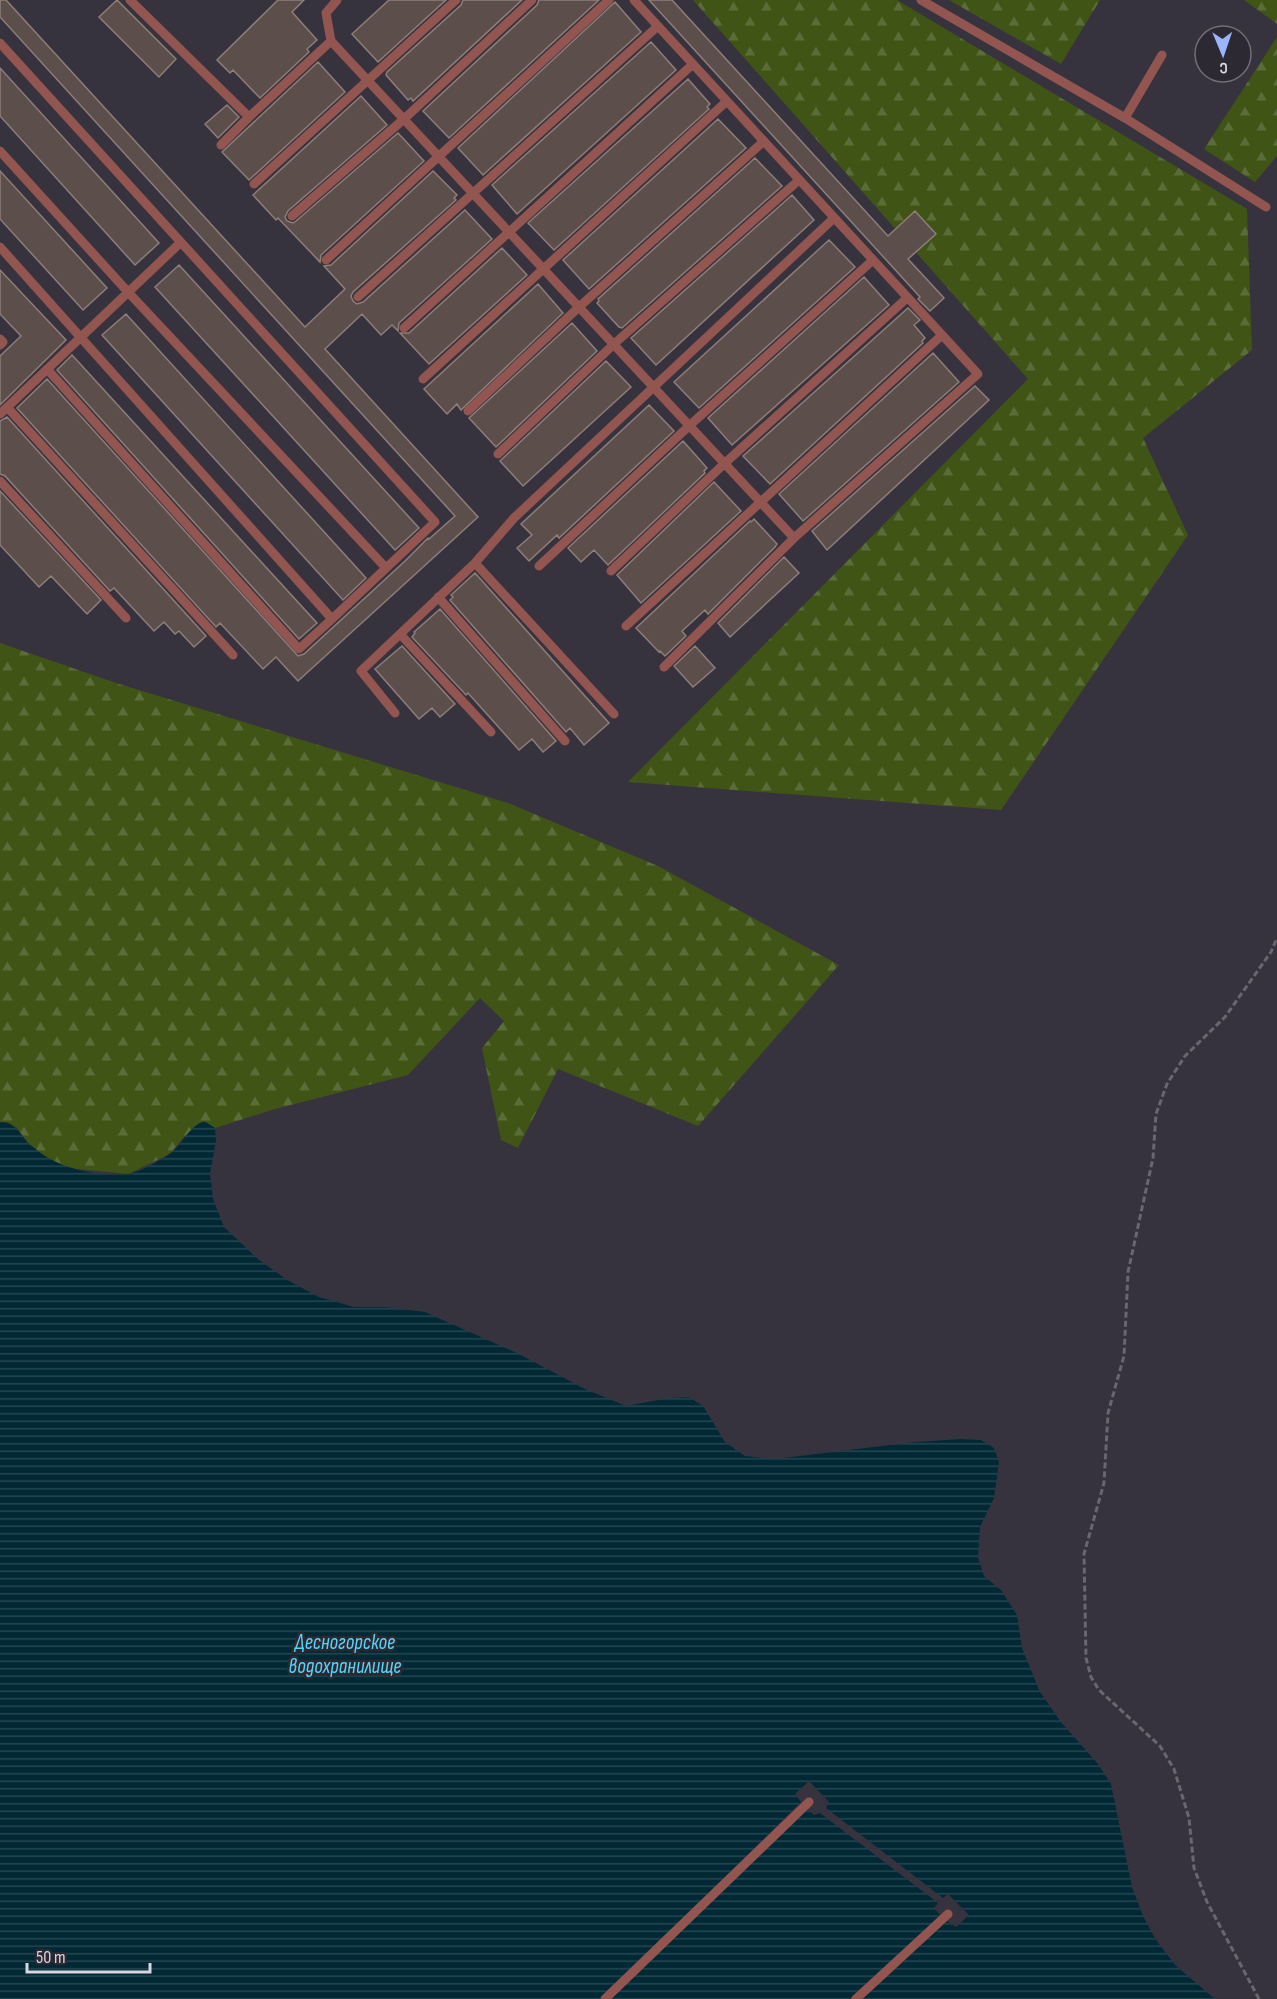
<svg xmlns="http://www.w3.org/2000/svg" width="1277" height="1999" viewBox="0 0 1277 1999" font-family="'Sofia Sans Condensed',sans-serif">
	<defs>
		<pattern id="forest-firs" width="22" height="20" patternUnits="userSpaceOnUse" patternTransform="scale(1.5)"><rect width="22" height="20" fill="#3f5415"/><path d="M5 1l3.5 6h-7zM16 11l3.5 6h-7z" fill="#5a6c37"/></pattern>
		<pattern id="water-rules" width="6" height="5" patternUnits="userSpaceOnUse" patternTransform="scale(1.5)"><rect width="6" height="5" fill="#002935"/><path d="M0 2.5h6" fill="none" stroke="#254752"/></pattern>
	</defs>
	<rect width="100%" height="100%" fill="#37333e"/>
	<path fill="url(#forest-firs)" d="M693,0H897L1247,209L1252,350L1143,438L1188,535L1001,810L628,782L1028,379Z
		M949,0H1100L1061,64Z
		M1244,0H1277V24Z
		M1277,37V156L1255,182L1204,149Z
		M0,643L116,683L508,803L658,866L839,965L698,1126L558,1069L518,1148L501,1140L482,1048L504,1021L480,998L408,1075L275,1109L215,1128L204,1121L184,1137L170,1154L128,1174L69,1168L46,1157L29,1144L17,1128L7,1122H0Z"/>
	<path fill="url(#water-rules)" d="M204,1121L215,1128L216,1141L210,1173L213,1199L224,1227L259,1260L289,1281L319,1297L354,1307H385L425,1312L517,1353L585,1389L626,1406L669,1398L689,1397L703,1406L725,1442L745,1456L775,1459L915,1442L961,1439L981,1440L994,1448L999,1462L994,1498L980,1527L978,1557L984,1576L1001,1590L1017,1615L1022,1648L1040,1692L1061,1722L1098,1764L1111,1784L1132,1887L1143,1916L1156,1940L1176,1966L1215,1999H0V1122C15,1122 19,1133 28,1143C32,1147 38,1150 42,1154C63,1169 101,1177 126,1174C139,1173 157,1162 168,1155C182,1146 187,1128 204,1121Z"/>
	<path fill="#37333e" d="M809,1781L829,1802L826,1808L943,1898L948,1894L969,1915L956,1927L947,1921L862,1999H849L941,1916L934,1908L938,1903L820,1813L814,1815L807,1809L611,1999H601L801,1802L795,1794Z"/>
	<path fill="#5c4e4a" stroke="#8e7e7a" stroke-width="1.5" d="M0,0H6L305,327L345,289L324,266L331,265L433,171L457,195L454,198L456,200L353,292L351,296L353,301L357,304L363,302L465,210L492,239L399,323L398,331L392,325L381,335L362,314L325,349L478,517L298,681L276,657L263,669L220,623L216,627L17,408L47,379L298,656L304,654L405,561L428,538L429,539L455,516L0,17Z
		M117,0L176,59L159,77L99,17Z
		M278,0H304L292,12L317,40L307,49L309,52L260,98L233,70L230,73L217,60Z
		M389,0H446L378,62L352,34Z
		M463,0H522L413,101L411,98L408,100L386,75L387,72L461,5Z
		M539,0H599L449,138L423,111L537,5Z
		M649,0H672L888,236L915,211L936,234L908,259L944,298L930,311L918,299L920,297Z
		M615,2L641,32L483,175L458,148Z
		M651,42L676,70L517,214L492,185Z
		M318,62L345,92L249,180L222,152Z
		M0,68L159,243L135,265L0,116Z
		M688,79L710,104L707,107L709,109L554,250L528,223Z
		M361,96L387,125L288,211L285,217L287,221L293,223L296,221L398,133L424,161L321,255L320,262L278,218L276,220L253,195Z
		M227,105L239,117L218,138L205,124Z
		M718,119L746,148L589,289L563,260Z
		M755,158L782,186L622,328L619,327L597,303L599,301L598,299Z
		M0,171L107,288L83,310L0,219Z
		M792,195L814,220L656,365L631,338Z
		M829,240L855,267L699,408L674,382Z
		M502,248L527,275L429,364L400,333H409Z
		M179,265L419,528L395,550L155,287Z
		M0,270L66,340L0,405V356L21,336L0,314Z
		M864,277L889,305L732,445L708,418Z
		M538,284L563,313L461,410L457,404L447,414L424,389Z
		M908,308L920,320L914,325L925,338L922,341L923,343L770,484L743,456Z
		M126,314L366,578L343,600L102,335Z
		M572,323L597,351L496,447L469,418Z
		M933,353L959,382L803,521L779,494Z
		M72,355L317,623L299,639L57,370Z
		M606,361L631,387L523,486L500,461Z
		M975,386L989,400L827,550L812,531Z
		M649,405L674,431L559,538L557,535L529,561L517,548L532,535L521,524Z
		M7,417L206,636L194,647L179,631L175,634L164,622L154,631L114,588L110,591L5,476L0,474V421Z
		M683,441L707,468L704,471L705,473L608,565L594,550L581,562L568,548Z
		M714,482L741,511L641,603L617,575Z
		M0,491L101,600L87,614L51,576L39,587L0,545Z
		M754,519L777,544L775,547L708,614L705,610L682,631L686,636L665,656L660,651L659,652L636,628L750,521L751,522Z
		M784,557L799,573L730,637L718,623Z
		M475,573L609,723L584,745L570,728L566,732L450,600L453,597L451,595Z
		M440,609L556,741L543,752L532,739L519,750L468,693L466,695L412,637L415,633L414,632Z
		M402,646L455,704L440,717L432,708L419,719L375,669Z
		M695,646L715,668L693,687L674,666Z"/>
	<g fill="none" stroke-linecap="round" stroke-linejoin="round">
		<path stroke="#69666f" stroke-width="3" stroke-dasharray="6 3" stroke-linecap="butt" d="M1259,1999L1207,1902L1194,1868L1189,1818L1174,1769L1160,1746L1099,1690L1091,1677L1086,1658L1084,1554L1104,1483L1108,1413L1124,1356L1128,1272L1153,1158L1156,1114L1167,1084L1185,1056L1225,1017L1271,952L1277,938"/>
		<path stroke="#93554f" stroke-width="9" d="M130,0L249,117L331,41
			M337,0L326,13L331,41L794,538
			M634,0L978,374L794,538L664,667
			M921,0L1125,118L1266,207
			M0,43L435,522L332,619L0,247
			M1125,118L1162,55
			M221,145L249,117
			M0,151L128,292L386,568
			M254,184L456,0
			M292,216L404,119L532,0
			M326,260L609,0
			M358,297L658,26
			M404,328L693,64
			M0,339L3,342L0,345
			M47,369L299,649L332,619
			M423,379L727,101
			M7,407L233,655
			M468,411L579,307L764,141
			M0,414L180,243
			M498,454L614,344L799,180
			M0,481L126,618
			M475,563L614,714
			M539,566L689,426L873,260
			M611,571L725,463L907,298
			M438,597L565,741
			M626,626L942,335
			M401,635L491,732
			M395,713L361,671L475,563L514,518L834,218
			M605,1999L809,1802
			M856,1999L948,1914"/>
	</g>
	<g text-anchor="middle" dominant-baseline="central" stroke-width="5" stroke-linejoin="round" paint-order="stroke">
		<g font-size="21" font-style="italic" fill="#53d6fc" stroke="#2d2933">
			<text x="345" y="1642">Десногорское<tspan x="345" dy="24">водохранилище</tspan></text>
		</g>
	</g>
	<g transform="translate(1223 54) rotate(178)"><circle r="28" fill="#2d2933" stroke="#726e77" stroke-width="1.5"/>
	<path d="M0-4.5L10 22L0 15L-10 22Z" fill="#9ab5fd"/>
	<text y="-9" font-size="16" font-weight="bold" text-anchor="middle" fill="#d9d6dd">С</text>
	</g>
	<path d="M27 1963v9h123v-9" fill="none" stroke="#d9d6dd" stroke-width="3"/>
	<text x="36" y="1963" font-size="18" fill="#d9d6dd" stroke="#2d2933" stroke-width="4.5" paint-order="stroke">50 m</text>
</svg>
